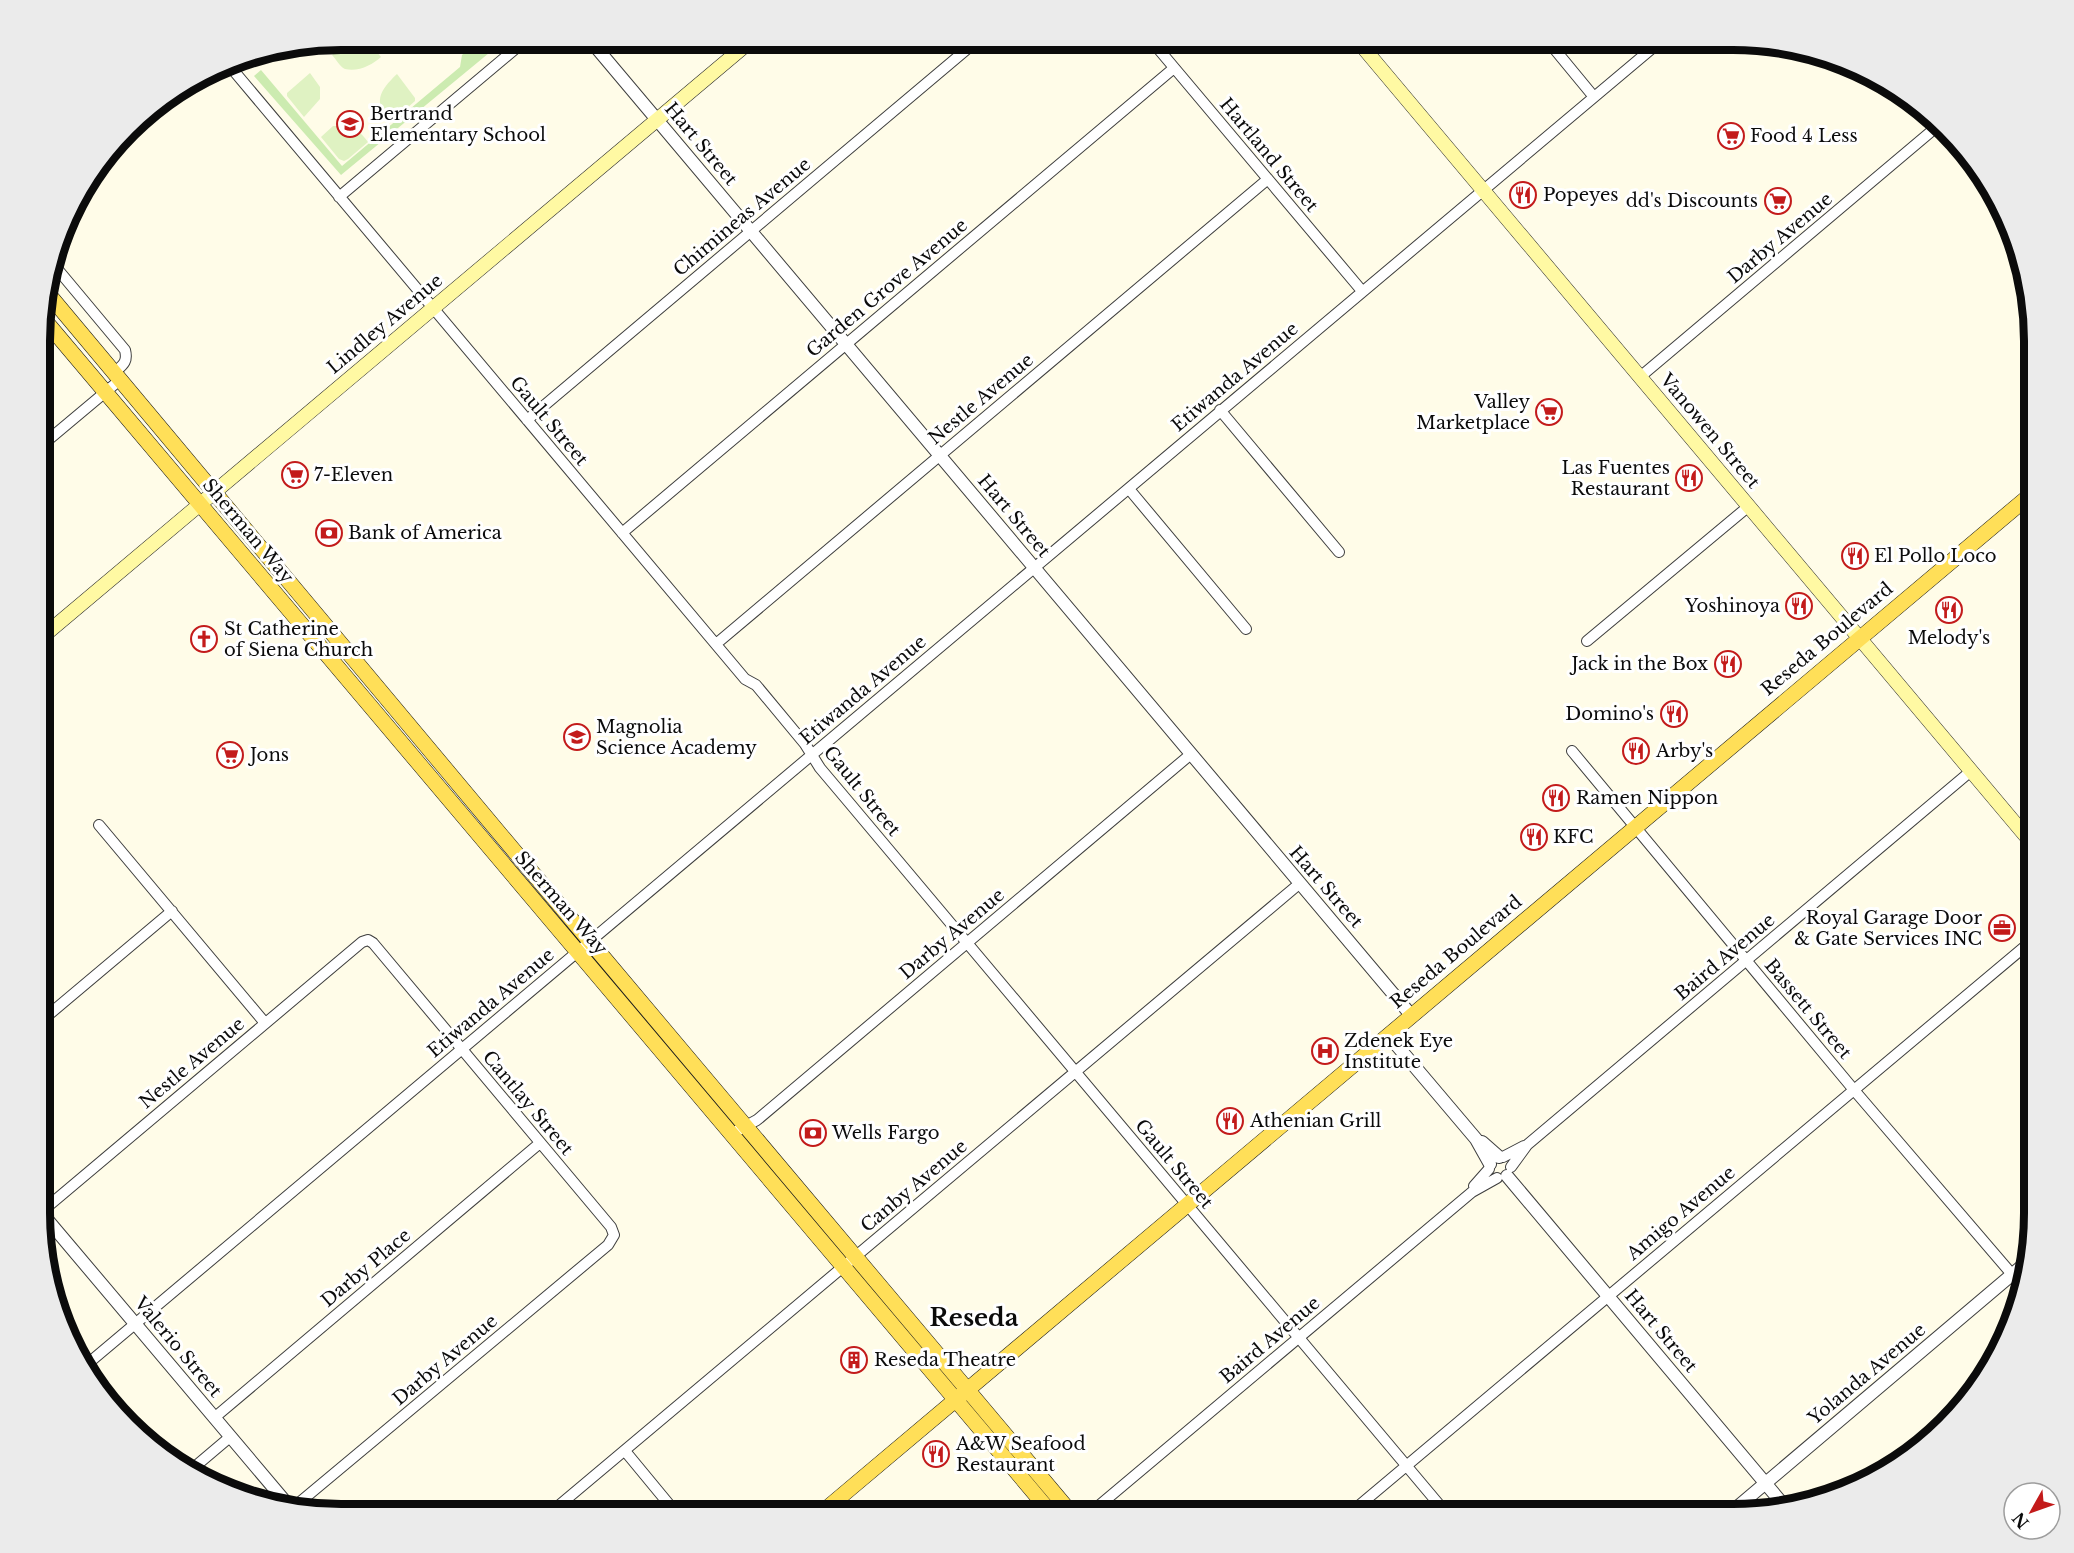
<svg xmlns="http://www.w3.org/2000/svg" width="2074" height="1553" viewBox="0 0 2074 1553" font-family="'Libre Baskerville',serif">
	<rect width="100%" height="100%" fill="#fffce8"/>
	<path fill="#ccebb0" d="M464,39H506L341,175L254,76L261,70L342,166L460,67L462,55L471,47Z"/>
	<path fill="#dff2c2" d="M351,39H366L381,57C372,65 359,72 345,69C340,67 336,59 332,55Z
		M310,73L320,87V99L304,117L287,96V93Z
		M397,74L415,98V101L390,123C373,102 379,91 397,74Z
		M333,126C350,126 358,128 368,142L348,159L344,161L339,159L321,137Z"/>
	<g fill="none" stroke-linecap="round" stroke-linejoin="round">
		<defs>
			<path id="minor" d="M1150,39L1362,291
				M1547,40L1594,97
				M228,64L745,679L756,685L805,744L820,768L847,800L1447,1514
				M339,197L527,39
				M54,265L125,350C128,362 123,365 115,372
				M1640,377L1940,124
				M1220,410L1339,552
				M527,420L979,39
				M41,446L121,379
				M1129,489L1246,629
				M622,533L1174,68
				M1587,641L1749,506
				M716,644L1268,179
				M1572,751L1854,1090L2022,1286
				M99,825L265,1023
				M40,1022L172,911
				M731,1134L757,1120L1191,754
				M1503,1157L1524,1146
				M1511,1167L1527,1145L1971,771
				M1474,1186L1489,1169
				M40,1213L362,942L368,940L373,943L611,1227L614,1235L608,1245L294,1507
				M85,1366L1662,40
				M214,1418L540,1143
				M625,1451L677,1514
				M191,1470L230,1437
				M550,1513L1299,884
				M1089,1514L1472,1192L1497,1178
				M1349,1514L2035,938"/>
			<path id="tertiary" d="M589,39L1411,1015
				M1388,1035L1476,1139L1490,1164
				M1482,1142L1499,1157
				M1507,1176L1787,1509
				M40,1211L289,1506
				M1729,1514L2028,1261"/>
			<path id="secondary" d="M1356,39L2035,847
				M41,638L753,39"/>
			<path id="primary" d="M45,290L582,932L1072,1514
				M42,317L1052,1514
				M820,1514L2035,491"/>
		</defs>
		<use href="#minor" stroke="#3e3e3e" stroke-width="12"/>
		<use href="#tertiary" stroke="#3e3e3e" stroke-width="14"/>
		<use href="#secondary" stroke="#2d2d2d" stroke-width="15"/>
		<use href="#primary" stroke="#1c1c1c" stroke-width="16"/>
		<use href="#minor" stroke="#fff" stroke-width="10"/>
		<use href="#tertiary" stroke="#fff" stroke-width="12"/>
		<use href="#secondary" stroke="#fff9a3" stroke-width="14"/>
		<use href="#primary" stroke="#ffdf58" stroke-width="15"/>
	</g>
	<defs>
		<symbol id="school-ring" viewBox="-11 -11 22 22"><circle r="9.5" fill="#fff" stroke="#c31b1b" stroke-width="1.5"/><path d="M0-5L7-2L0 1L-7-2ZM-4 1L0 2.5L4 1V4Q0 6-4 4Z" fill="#c31b1b"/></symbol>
		<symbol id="supermarket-ring" viewBox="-11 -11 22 22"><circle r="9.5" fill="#fff" stroke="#c31b1b" stroke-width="1.5"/><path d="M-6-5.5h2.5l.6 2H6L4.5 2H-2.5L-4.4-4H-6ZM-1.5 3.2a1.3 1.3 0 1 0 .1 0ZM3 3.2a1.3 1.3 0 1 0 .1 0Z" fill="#c31b1b"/></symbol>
		<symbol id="restaurant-ring" viewBox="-11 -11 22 22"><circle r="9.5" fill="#fff" stroke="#c31b1b" stroke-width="1.5"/><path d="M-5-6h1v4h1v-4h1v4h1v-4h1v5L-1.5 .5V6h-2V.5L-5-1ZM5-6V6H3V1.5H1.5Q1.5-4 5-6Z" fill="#c31b1b"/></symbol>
		<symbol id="bank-ring" viewBox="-11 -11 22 22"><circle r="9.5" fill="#fff" stroke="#c31b1b" stroke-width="1.5"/><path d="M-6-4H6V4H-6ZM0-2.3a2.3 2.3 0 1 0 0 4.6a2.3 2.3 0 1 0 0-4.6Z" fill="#c31b1b"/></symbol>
		<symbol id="church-ring" viewBox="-11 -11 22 22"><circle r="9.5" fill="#fff" stroke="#c31b1b" stroke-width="1.5"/><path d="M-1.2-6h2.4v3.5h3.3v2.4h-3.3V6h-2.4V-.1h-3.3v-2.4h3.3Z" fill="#c31b1b"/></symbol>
		<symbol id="office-ring" viewBox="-11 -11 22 22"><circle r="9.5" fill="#fff" stroke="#c31b1b" stroke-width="1.5"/><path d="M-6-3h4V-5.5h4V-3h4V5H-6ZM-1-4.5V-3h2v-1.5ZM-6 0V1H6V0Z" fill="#c31b1b"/></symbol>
		<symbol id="hospital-ring" viewBox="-11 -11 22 22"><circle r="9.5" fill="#fff" stroke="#c31b1b" stroke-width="1.5"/><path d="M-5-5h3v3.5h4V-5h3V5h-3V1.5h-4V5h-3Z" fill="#c31b1b"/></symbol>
		<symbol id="building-ring" viewBox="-11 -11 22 22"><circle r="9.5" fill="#fff" stroke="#c31b1b" stroke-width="1.5"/><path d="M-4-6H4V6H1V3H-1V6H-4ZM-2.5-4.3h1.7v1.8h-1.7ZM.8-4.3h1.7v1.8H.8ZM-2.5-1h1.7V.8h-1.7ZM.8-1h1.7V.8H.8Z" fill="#c31b1b"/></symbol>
	</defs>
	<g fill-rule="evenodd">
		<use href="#school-ring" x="335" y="109" width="30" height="30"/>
		<use href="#supermarket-ring" x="1716" y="121" width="30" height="30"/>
		<use href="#restaurant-ring" x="1508" y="180" width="30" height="30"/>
		<use href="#supermarket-ring" x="1763" y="186" width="30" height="30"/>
		<use href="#supermarket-ring" x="1534" y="397" width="30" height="30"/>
		<use href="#supermarket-ring" x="280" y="460" width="30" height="30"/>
		<use href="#restaurant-ring" x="1674" y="463" width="30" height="30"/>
		<use href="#bank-ring" x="314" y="518" width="30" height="30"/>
		<use href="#restaurant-ring" x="1840" y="541" width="30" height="30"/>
		<use href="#restaurant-ring" x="1784" y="591" width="30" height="30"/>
		<use href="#restaurant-ring" x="1934" y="595" width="30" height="30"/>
		<use href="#church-ring" x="189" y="624" width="30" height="30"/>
		<use href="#restaurant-ring" x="1713" y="649" width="30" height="30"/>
		<use href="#restaurant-ring" x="1659" y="699" width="30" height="30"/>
		<use href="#school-ring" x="562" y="722" width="30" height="30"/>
		<use href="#restaurant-ring" x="1621" y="736" width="30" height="30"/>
		<use href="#supermarket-ring" x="215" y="740" width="30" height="30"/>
		<use href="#restaurant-ring" x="1541" y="783" width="30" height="30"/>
		<use href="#restaurant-ring" x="1519" y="822" width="30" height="30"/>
		<use href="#office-ring" x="1987" y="913" width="30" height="30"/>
		<use href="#hospital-ring" x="1310" y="1036" width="30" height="30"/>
		<use href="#restaurant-ring" x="1215" y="1106" width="30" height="30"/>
		<use href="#bank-ring" x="798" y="1118" width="30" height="30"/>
		<use href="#building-ring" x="839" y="1345" width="30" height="30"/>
		<use href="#restaurant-ring" x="921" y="1439" width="30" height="30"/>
	</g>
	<g text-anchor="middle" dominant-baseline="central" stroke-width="6" stroke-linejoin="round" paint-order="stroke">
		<g font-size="18" fill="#0b0b0b" stroke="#fff" text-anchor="start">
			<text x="370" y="114">Bertrand<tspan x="370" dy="21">Elementary School</tspan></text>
			<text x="1750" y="136">Food 4 Less</text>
			<text x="1543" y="195">Popeyes</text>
			<text x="1758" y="201" text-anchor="end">dd's Discounts</text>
			<text x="1530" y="402" text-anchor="end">Valley<tspan x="1530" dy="21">Marketplace</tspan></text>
			<text x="1670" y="468" text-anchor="end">Las Fuentes<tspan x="1670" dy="21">Restaurant</tspan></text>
			<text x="314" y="475">7-Eleven</text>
			<text x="348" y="533">Bank of America</text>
			<text x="1874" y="556">El Pollo Loco</text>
			<text x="1780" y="606" text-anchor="end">Yoshinoya</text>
			<text x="224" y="629">St Catherine<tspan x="224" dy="21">of Siena Church</tspan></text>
			<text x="1949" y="638" text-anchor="middle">Melody's</text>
			<text x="1708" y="664" text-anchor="end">Jack in the Box</text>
			<text x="1654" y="714" text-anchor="end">Domino's</text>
			<text x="596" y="727">Magnolia<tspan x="596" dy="21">Science Academy</tspan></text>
			<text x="1656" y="751">Arby's</text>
			<text x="250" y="755">Jons</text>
			<text x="1576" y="798">Ramen Nippon</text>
			<text x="1553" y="837">KFC</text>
			<text x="1982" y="918" text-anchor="end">Royal Garage Door<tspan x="1982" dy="21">&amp; Gate Services INC</tspan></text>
			<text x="1344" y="1041">Zdenek Eye<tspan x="1344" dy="21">Institute</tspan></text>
			<text x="1250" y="1121">Athenian Grill</text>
			<text x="832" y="1133">Wells Fargo</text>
			<text x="874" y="1360">Reseda Theatre</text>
			<text x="956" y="1444">A&amp;W Seafood<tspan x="956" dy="21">Restaurant</tspan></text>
		</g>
		<g font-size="18" fill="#0b0b0b" stroke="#fff">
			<text transform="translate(701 144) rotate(50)">Hart Street</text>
			<text transform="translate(1269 155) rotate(50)">Hartland Street</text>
			<text transform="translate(742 217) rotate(-40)">Chimineas Avenue</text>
			<text transform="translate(1780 238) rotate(-40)">Darby Avenue</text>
			<text transform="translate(887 288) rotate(-40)">Garden Grove Avenue</text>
			<text transform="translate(385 324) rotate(-40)">Lindley Avenue</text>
			<text transform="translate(1235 377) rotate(-40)">Etiwanda Avenue</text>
			<text transform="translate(981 399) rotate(-40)">Nestle Avenue</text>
			<text transform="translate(549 421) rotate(50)">Gault Street</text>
			<text transform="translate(1710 431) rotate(50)">Vanowen Street</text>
			<text transform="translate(1014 516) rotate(50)">Hart Street</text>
			<text transform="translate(248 531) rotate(50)">Sherman Way</text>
			<text transform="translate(1827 639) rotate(-40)">Reseda Boulevard</text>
			<text transform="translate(863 690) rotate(-40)">Etiwanda Avenue</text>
			<text transform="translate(862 791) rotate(51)">Gault Street</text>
			<text transform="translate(1326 887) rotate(49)">Hart Street</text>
			<text transform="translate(561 903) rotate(49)">Sherman Way</text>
			<text transform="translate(952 934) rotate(-40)">Darby Avenue</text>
			<text transform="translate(1456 952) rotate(-40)">Reseda Boulevard</text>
			<text transform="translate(1725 957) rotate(-40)">Baird Avenue</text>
			<text transform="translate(491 1003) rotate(-40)">Etiwanda Avenue</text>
			<text transform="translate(1808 1009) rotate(50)">Bassett Street</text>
			<text transform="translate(192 1063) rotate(-40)">Nestle Avenue</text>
			<text transform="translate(528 1103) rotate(50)">Cantlay Street</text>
			<text transform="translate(1174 1164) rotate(50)">Gault Street</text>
			<text transform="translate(914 1186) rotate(-40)">Canby Avenue</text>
			<text transform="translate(1681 1213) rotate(-40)">Amigo Avenue</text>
			<text transform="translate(366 1268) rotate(-40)">Darby Place</text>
			<text transform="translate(1661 1331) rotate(50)">Hart Street</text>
			<text transform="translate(1270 1340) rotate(-40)">Baird Avenue</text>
			<text transform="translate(178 1347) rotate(50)">Valerio Street</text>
			<text transform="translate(445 1360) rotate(-40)">Darby Avenue</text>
			<text transform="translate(1867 1374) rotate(-40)">Yolanda Avenue</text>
		</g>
		<g font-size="24" font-weight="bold" fill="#0b0b0b" stroke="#fff">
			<text x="974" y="1317">Reseda</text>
		</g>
	</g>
	<path d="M0 0H2074V1553H0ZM341 50H1733A291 291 0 0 1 2024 341V1213A291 291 0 0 1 1733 1504H341A291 291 0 0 1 50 1213V341A291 291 0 0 1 341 50Z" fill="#ebebeb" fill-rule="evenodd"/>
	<path fill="none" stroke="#0b0b0b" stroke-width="8" d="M341 50H1733A291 291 0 0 1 2024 341V1213A291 291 0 0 1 1733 1504H341A291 291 0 0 1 50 1213V341A291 291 0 0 1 341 50Z"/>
	<g transform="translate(2032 1511) rotate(230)"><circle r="28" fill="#ffffff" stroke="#9d9d9d" stroke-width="1.5"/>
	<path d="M0-4.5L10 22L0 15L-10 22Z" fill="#c31b1b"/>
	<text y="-9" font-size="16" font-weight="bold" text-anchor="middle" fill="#0b0b0b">N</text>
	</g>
</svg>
